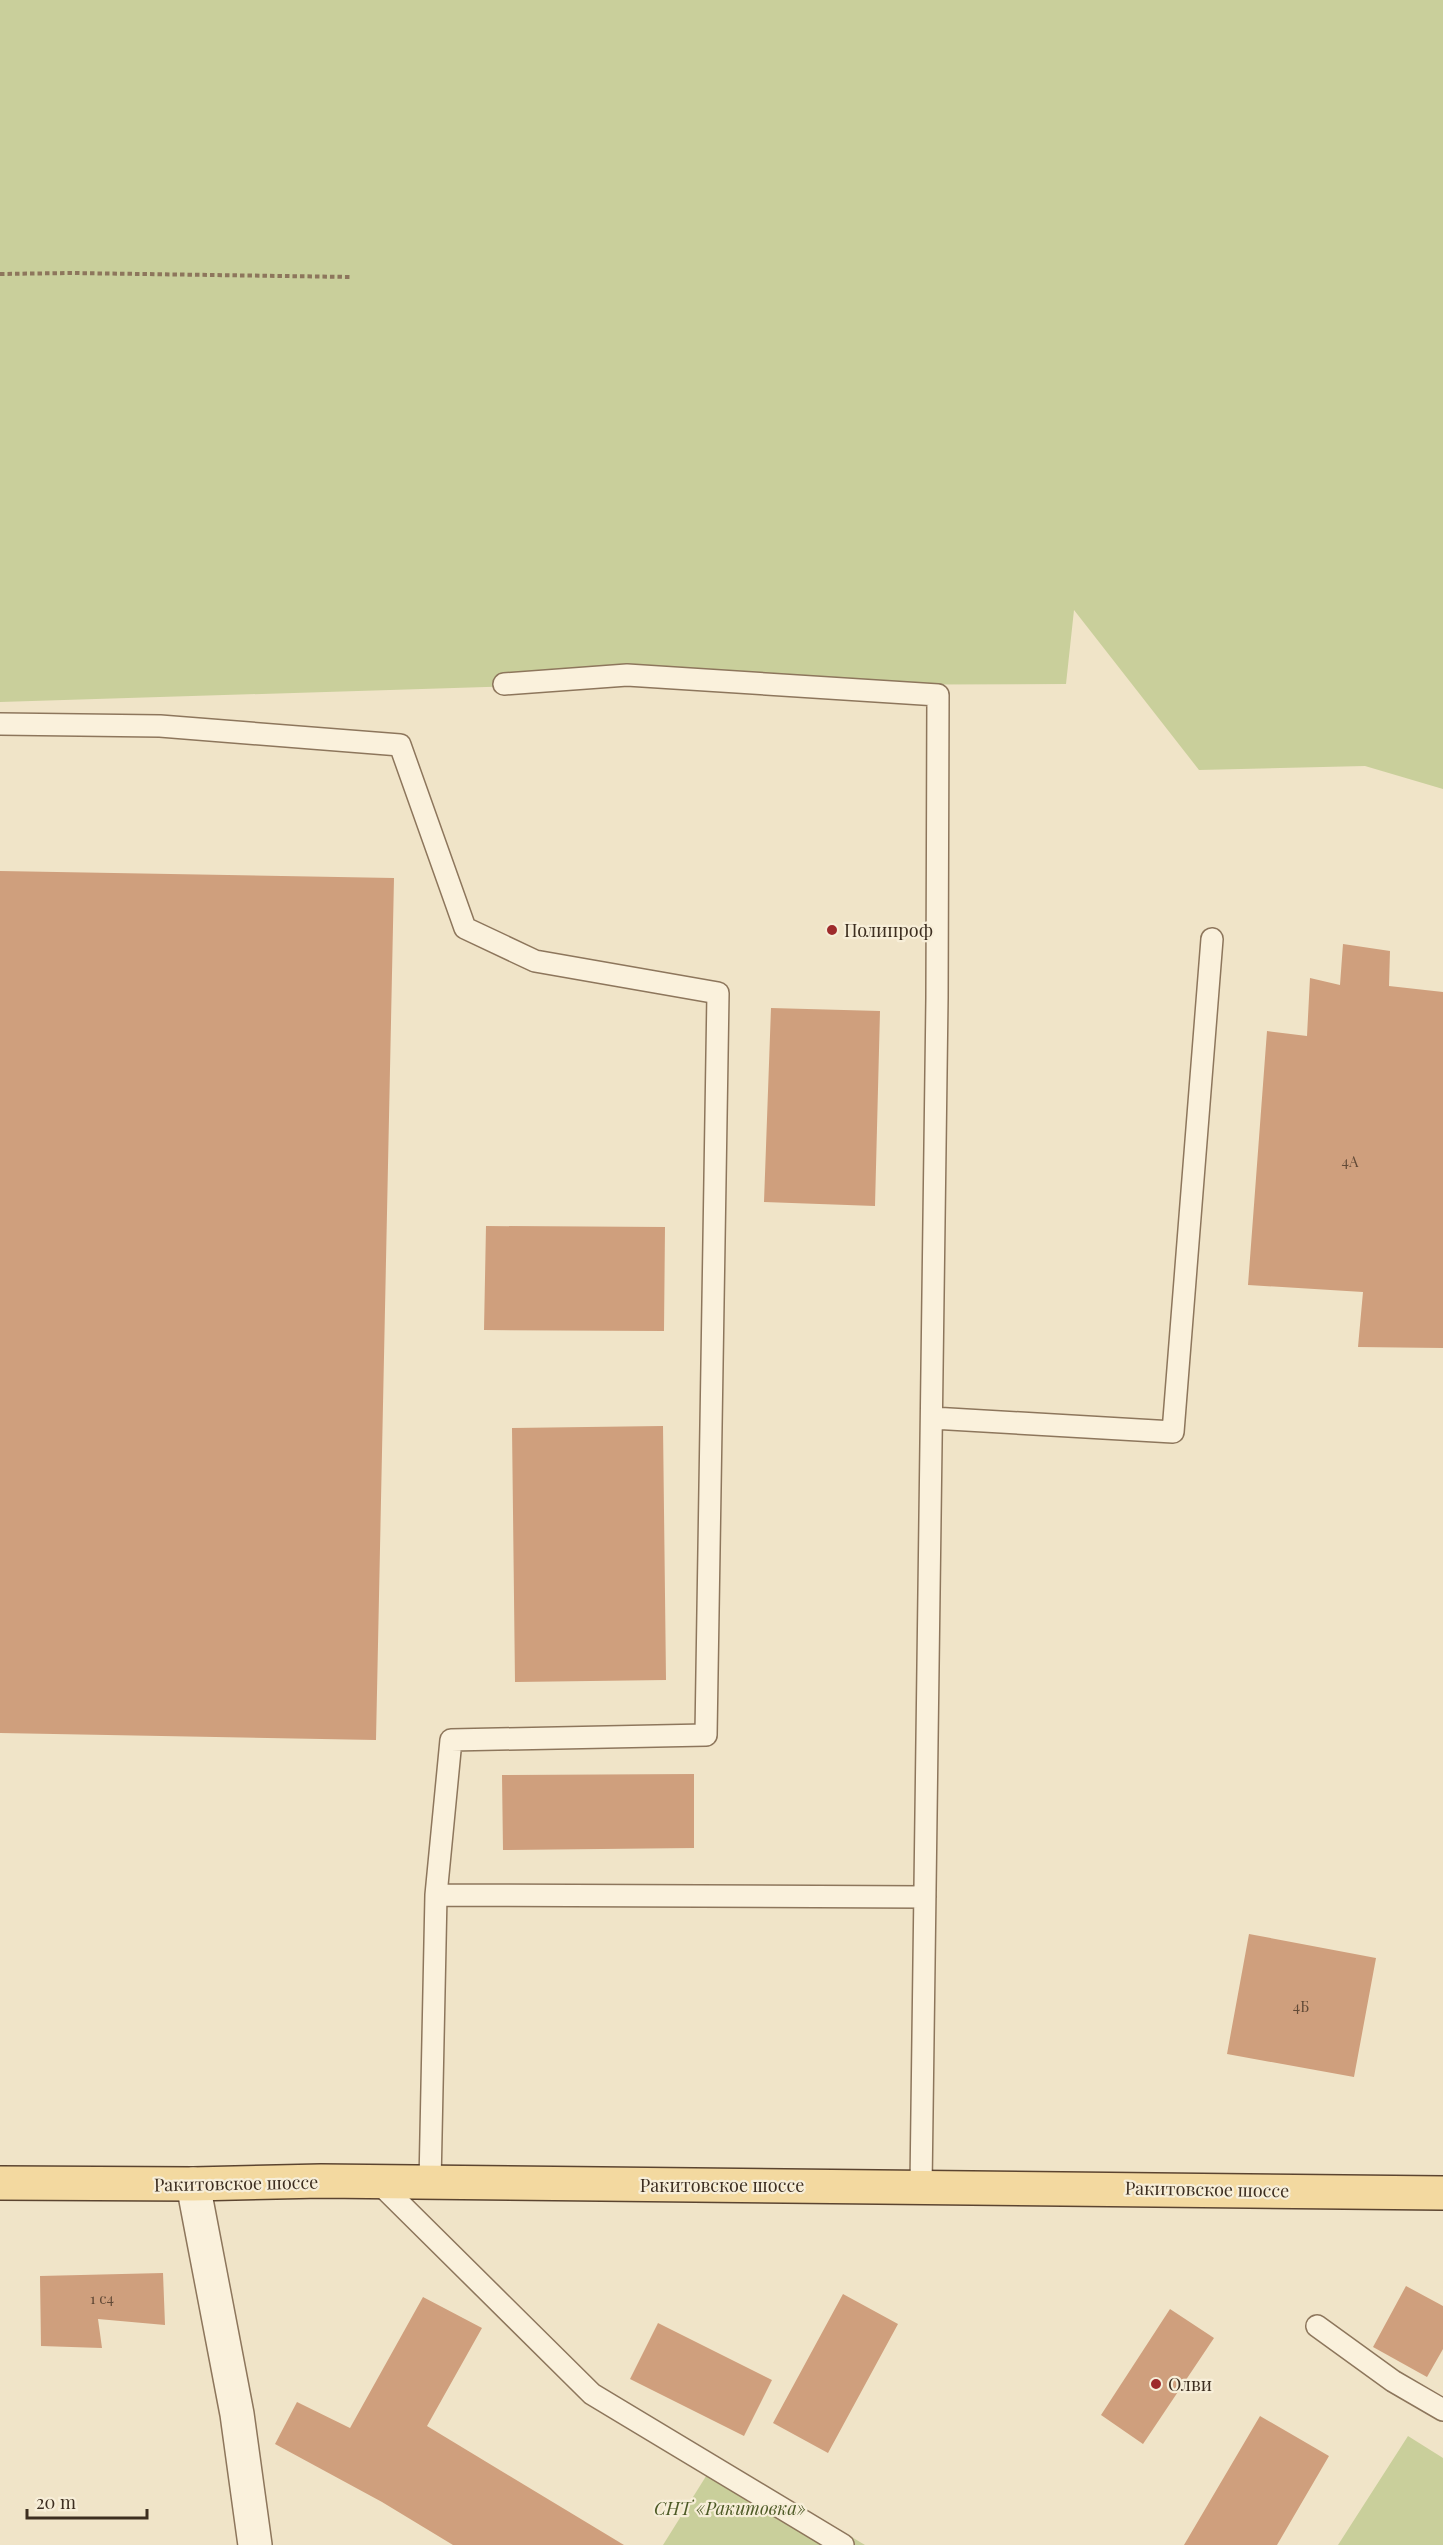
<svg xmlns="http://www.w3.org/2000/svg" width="1443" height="2545" viewBox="0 0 1443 2545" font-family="'Playfair Display',serif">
	<rect width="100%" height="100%" fill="#f0e4c8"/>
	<path fill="#c9cf9b" d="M0,0H1443V789L1365,766L1199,770L1074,610L1066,684L519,686L0,702Z
		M1408,2436L1443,2458V2545H1338Z
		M718,2457L865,2545H663Z"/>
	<path fill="#cf9f7d" d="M0,871L394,878L376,1740L0,1733Z
		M1343,944L1390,951L1389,986L1443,992V1348L1358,1347L1363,1292L1248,1285L1267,1031L1307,1036L1310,978L1340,985Z
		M771,1008L880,1011L875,1206L764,1202Z
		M486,1226L665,1227L664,1331L484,1330Z
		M663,1426L666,1680L515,1682L512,1428Z
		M694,1774V1848L503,1850L502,1775Z
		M1249,1934L1376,1958L1354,2077L1227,2054Z
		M163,2273L165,2325L98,2319L102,2348L41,2346L40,2276Z
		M1406,2286L1443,2306V2349L1427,2377L1373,2347Z
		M843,2294L898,2324L828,2453L773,2423Z
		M423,2297L482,2328L427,2426L624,2545H453L382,2502L275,2444L297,2402L350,2428Z
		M1170,2309L1214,2338L1143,2444L1101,2415Z
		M658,2323L772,2380L744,2436L630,2379Z
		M1260,2416L1329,2456L1277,2545H1184Z"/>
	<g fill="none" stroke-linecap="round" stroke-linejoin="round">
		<defs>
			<path id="service" d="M504,684L627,675L938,695L937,998L921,2186
				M0,724L160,726L400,745L465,928L535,961L718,993L706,1735L451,1740L436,1895
				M932,1418L1173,1432L1212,939
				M378,2182L592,2394L843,2545
				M430,2183L436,1895L925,1897
				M1317,2326L1393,2381L1443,2410"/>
			<path id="minor" d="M193,2184L237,2414L255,2545"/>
			<path id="primary" d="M0,2183L193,2184L321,2181L1443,2193"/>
		</defs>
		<use href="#service" stroke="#8d765c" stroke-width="24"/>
		<use href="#minor" stroke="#8d765c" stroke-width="36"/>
		<use href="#primary" stroke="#5b4430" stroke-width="36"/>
		<path stroke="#8d765c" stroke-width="4" stroke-dasharray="4.5 3" stroke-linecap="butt" d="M0,274L71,273L352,277"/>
		<use href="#service" stroke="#faf1dc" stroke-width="21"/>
		<use href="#minor" stroke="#faf1dc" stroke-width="33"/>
		<use href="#primary" stroke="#f3d9a0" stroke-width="33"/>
	</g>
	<g fill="#9e2a2b" stroke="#f7eed8" stroke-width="2">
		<circle cx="832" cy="930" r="6"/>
		<circle cx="1156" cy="2384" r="6"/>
	</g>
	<g text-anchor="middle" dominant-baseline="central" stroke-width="4.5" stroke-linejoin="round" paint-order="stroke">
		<g font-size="15" fill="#624a37">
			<text x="1350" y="1161">4А</text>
			<text x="1301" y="2006">4Б</text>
			<text x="102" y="2298">1 с4</text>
		</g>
		<g font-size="18" fill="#3d2e20" stroke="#f7eed8" text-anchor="start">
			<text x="844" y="930">Полипроф</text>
			<text x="1168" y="2384">Олви</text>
		</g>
		<g font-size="18" fill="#3d2e20" stroke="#f7eed8">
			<text transform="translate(236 2183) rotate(-1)">Ракитовское шоссе</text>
			<text x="722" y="2185">Ракитовское шоссе</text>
			<text transform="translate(1207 2189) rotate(1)">Ракитовское шоссе</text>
		</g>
		<g font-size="18" font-style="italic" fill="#4d5a26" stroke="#f7eed8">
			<text x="730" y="2508">СНТ «Ракитовка»</text>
		</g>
	</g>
	<path d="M27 2509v9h120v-9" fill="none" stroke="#3d2e20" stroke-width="3"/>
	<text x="36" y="2509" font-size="18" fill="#3d2e20" stroke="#f7eed8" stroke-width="4.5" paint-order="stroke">20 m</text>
</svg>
